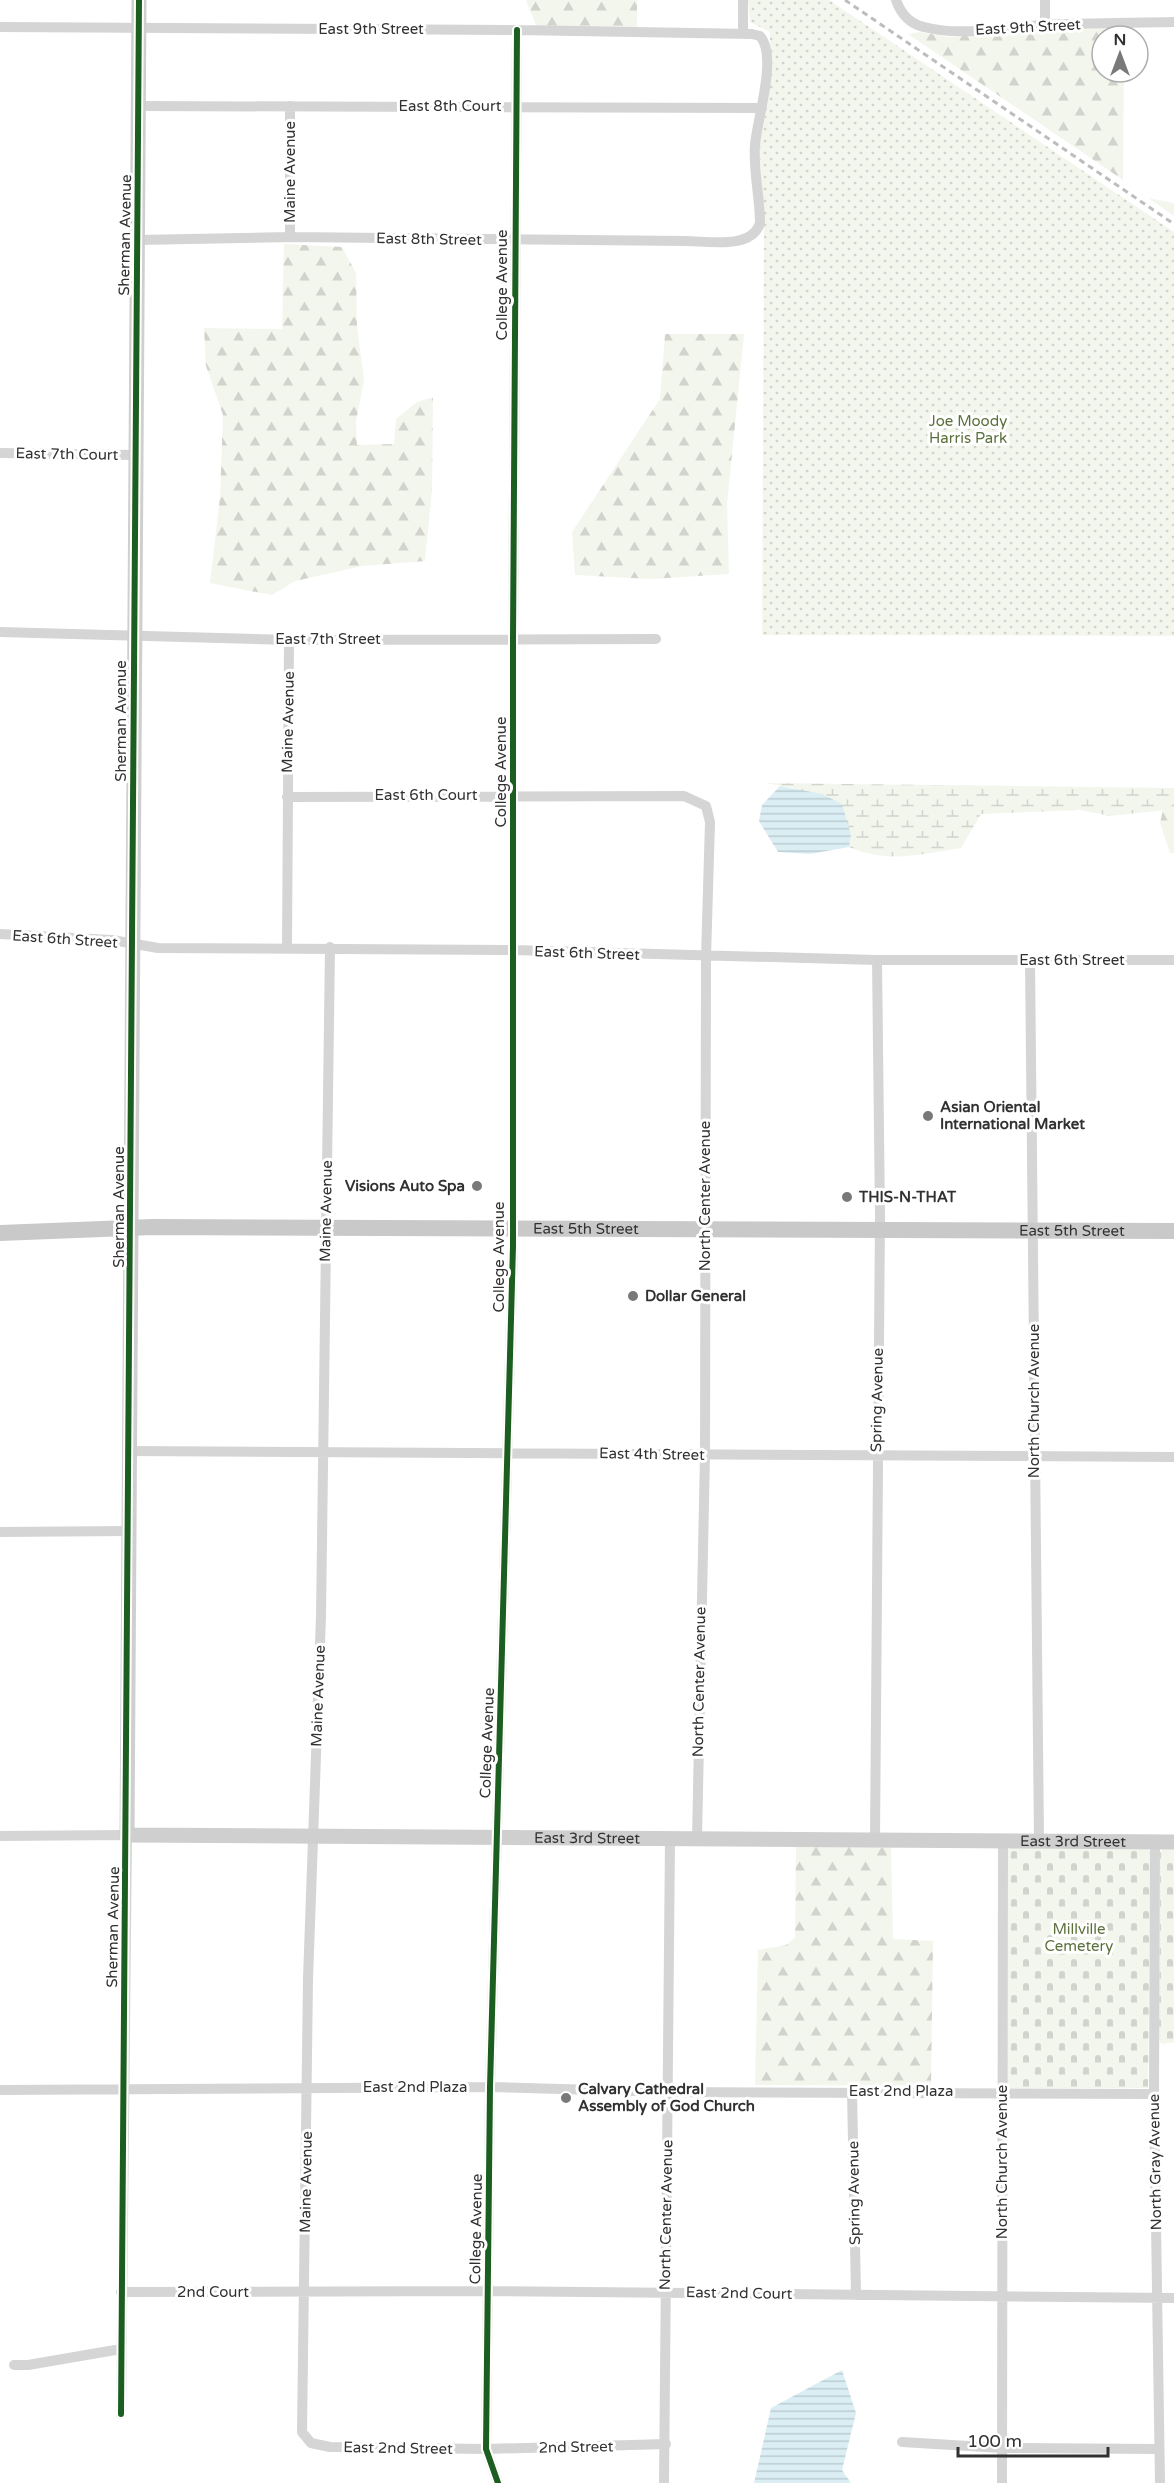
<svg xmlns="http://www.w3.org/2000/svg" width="1174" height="2483" viewBox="0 0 1174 2483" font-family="'Varela Round',sans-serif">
	<defs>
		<pattern id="green-dots" width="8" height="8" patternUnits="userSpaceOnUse" patternTransform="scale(1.5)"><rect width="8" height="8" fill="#f3f6ed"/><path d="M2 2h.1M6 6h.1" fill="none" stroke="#d1d3cc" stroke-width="1.8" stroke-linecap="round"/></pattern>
		<pattern id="forest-firs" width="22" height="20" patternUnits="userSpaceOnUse" patternTransform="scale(1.5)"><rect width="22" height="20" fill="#f3f6ed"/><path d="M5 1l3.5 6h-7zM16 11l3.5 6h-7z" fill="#d1d3cc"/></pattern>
		<pattern id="wetland-marsh" width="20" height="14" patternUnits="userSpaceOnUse" patternTransform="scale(1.5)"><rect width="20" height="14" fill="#f3f6ed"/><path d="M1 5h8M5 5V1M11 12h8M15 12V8" fill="none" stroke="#d1d3cc"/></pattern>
		<pattern id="cemetery-stones" width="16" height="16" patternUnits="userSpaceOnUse" patternTransform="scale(1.5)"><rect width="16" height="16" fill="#f3f6ed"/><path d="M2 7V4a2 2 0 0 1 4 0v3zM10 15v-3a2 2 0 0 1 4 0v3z" fill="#d1d3cc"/></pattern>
		<pattern id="water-rules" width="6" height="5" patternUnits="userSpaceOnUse" patternTransform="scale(1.5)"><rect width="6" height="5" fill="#daeef4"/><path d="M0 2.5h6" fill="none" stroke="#bccdd2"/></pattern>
	</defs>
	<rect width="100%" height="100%" fill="#fff"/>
	<path fill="url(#green-dots)" d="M748,0H829L1174,232V636L762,635L764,225L759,147L769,96L770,32L750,22Z"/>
	<path fill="url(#forest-firs)" d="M526,0H637V28H537Z
		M1124,26V36H1102V72H1124L1123,180L908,34L919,32L948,37Z
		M1148,198L1174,203V216Z
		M284,244L342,247L356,273L357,326L364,380L356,421L357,445L394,444L396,419L417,402L433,397L432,491L425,561L362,566L295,581L272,595L210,583L220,497L223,415L206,366L204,328L282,329Z
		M665,334H744L727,504L729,574L651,579L575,575L572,532L660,399Z
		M1174,809V853H1170L1160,823L1163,810Z
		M796,1846H891L893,1939L933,1941L931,2086L755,2085L758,1950L786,1945L795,1938Z"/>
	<path fill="url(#wetland-marsh)" d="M765,783L1174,788V809L1110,816L1080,810L981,814L961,848C921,854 888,864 849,847L851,835L794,788Z"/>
	<path fill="url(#cemetery-stones)" d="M1011,1848L1147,1849L1150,1851L1148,2088H1009L1007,2086L1008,1850Z
		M1163,1849H1174V2042L1162,2044L1159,2040L1160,1852Z"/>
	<path fill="url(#water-rules)" d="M780,786L822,794L842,804L851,835L849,847L810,854L778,852L759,821L762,805Z
		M842,2370L856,2413L842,2470L851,2483H754L771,2408Z"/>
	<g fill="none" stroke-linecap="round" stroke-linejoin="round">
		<path stroke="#d5d5d5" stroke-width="10" d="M896,0C901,14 910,24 924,27C962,37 1006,27 1044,25C1087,23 1131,23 1174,22
			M1045,0V25
			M0,27L517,30L752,34L760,36C778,56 757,119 755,145C753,171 760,197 760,223C752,250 707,241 686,241L290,237L137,240
			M743,34V0
			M138,106L762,108
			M290,106V237
			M0,453L135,455
			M0,632L289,640L656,639
			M287,797L684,796L706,806L710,822L706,957L705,1455L697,1839
			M0,934L112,940L158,948L513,950L877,960H1174
			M287,947L289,640
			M330,947L321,1616L308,1979L302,2432L311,2443L330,2447L486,2449L666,2444
			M1030,960L1039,1841
			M129,1451L1174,1457
			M0,1532L129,1531
			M0,1836L127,1835L121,2414
			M875,1839L880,1216L877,960
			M1155,1841L1154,2094L1160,2483
			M0,2090L490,2087L667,2092L1154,2094
			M852,2091L856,2295
			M121,2292L487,2291L1174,2298
			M14,2365H28L121,2349
			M902,2442L1002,2448L1159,2449
			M498,2483L486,2449L490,2087L513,1246V640L517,30
			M664,2483L670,1839
			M1002,2483L1003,1841"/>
		<path stroke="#cfcfcf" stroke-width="15" id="s1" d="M139,0L127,1835L1174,1842"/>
		<path stroke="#c9c9c9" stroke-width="16" id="s2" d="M0,1233L153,1227L1174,1231"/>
		<path stroke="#bdbdbd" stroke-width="3" stroke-dasharray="6 4.5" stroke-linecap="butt" d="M845,0L1174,224"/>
		<defs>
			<path id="cycleway" d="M121,2414L139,0
				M498,2483L486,2449L490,2087L513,1246V640L517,30"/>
		</defs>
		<use href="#cycleway" stroke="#fff" stroke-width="10"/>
		<use href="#cycleway" stroke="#1b5e20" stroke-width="6"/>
	</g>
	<g fill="#797979" stroke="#fff" stroke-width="2">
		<circle cx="928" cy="1116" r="6"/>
		<circle cx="477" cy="1186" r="6"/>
		<circle cx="847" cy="1197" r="6"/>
		<circle cx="633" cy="1296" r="6"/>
		<circle cx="566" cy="2098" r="6"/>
	</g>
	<g text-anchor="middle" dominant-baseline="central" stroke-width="6" stroke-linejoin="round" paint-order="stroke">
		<g font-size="15" fill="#313131" stroke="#fff">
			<text transform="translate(1028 27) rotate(-3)">East 9th Street</text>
			<text x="371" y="29">East 9th Street</text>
			<text x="450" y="106">East 8th Court</text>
			<text transform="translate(290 172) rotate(-90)">Maine Avenue</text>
			<text transform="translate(125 235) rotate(-89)">Sherman Avenue</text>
			<text transform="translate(429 239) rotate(1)">East 8th Street</text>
			<text transform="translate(502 285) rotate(-90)">College Avenue</text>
			<text transform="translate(67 454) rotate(1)">East 7th Court</text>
			<text x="328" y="639">East 7th Street</text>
			<text transform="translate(121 721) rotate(-90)">Sherman Avenue</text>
			<text transform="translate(288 722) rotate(-89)">Maine Avenue</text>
			<text transform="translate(501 772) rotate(-90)">College Avenue</text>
			<text x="426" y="795">East 6th Court</text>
			<text transform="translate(65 939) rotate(4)">East 6th Street</text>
			<text transform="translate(587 953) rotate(2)">East 6th Street</text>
			<text x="1072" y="960">East 6th Street</text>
			<text transform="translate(705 1196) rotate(-90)">North Center Avenue</text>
			<text transform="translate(119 1207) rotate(-90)">Sherman Avenue</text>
			<text transform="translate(326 1211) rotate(-89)">Maine Avenue</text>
			<text stroke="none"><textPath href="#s2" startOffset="586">East 5th Street</textPath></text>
			<text stroke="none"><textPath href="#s2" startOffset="1072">East 5th Street</textPath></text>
			<text transform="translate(499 1257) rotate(-90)">College Avenue</text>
			<text transform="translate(877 1400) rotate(-89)">Spring Avenue</text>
			<text transform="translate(1034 1401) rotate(-90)">North Church Avenue</text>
			<text transform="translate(652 1454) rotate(1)">East 4th Street</text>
			<text transform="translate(699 1682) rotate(-89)">North Center Avenue</text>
			<text transform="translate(318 1696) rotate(-88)">Maine Avenue</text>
			<text transform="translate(487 1743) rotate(-88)">College Avenue</text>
			<text stroke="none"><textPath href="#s1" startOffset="2295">East 3rd Street</textPath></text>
			<text stroke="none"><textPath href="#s1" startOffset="2781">East 3rd Street</textPath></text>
			<text transform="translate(113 1927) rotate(-89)">Sherman Avenue</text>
			<text x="415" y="2087">East 2nd Plaza</text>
			<text x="901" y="2091">East 2nd Plaza</text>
			<text transform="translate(1002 2162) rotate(-90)">North Church Avenue</text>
			<text transform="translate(1155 2162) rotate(-91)">North Gray Avenue</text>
			<text transform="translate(306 2182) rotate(-89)">Maine Avenue</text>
			<text transform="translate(854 2193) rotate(-91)">Spring Avenue</text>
			<text transform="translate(666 2215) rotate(-89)">North Center Avenue</text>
			<text transform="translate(476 2229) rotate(-89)">College Avenue</text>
			<text x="213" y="2292">2nd Court</text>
			<text transform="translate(739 2293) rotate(1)">East 2nd Court</text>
			<text transform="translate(576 2447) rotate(-1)">2nd Street</text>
			<text transform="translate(398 2448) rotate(1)">East 2nd Street</text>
		</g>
		<g font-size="15" fill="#5b703b" stroke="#fff">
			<text x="968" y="421">Joe Moody<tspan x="968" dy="17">Harris Park</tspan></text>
			<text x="1079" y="1929">Millville<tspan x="1079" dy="17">Cemetery</tspan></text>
		</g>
		<g font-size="15" font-weight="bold" fill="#313131" stroke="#fff" text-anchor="start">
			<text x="940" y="1107">Asian Oriental<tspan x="940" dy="17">International Market</tspan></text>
			<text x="465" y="1186" text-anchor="end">Visions Auto Spa</text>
			<text x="859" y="1197">THIS-N-THAT</text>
			<text x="645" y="1296">Dollar General</text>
			<text x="578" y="2089">Calvary Cathedral<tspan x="578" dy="17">Assembly of God Church</tspan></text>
		</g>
	</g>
	<g transform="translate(1120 54)"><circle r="28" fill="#ffffff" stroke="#adadad" stroke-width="1.5"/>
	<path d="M0-4.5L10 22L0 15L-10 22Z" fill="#797979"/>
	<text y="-9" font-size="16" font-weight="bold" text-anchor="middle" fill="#313131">N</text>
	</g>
	<path d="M958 2447v9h150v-9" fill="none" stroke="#313131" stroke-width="3"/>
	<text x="967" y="2447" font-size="18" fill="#313131" stroke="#ffffff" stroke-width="4.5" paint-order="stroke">100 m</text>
</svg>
